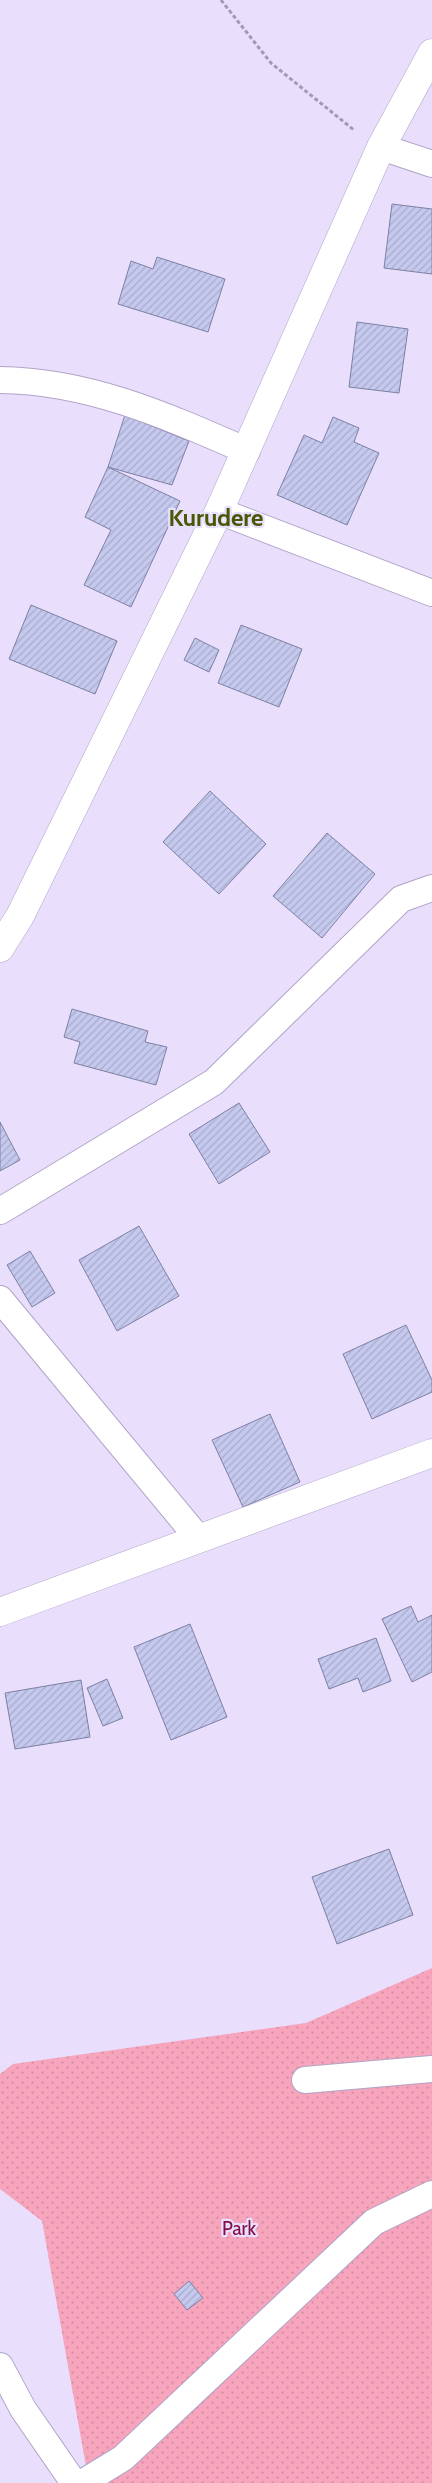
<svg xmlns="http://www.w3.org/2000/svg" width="432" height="2483" viewBox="0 0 432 2483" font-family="Cabin,sans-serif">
	<defs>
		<pattern id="grass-dots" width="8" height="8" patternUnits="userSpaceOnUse" patternTransform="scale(1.25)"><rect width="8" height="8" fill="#f7a4bd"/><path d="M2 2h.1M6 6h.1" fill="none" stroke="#d38ca2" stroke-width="1.8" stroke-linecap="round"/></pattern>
		<pattern id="building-hatch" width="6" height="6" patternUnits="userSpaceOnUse" patternTransform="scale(1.25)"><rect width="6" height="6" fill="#c5c9ee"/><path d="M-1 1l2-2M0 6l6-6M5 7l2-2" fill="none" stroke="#a8abcc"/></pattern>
	</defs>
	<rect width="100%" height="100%" fill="#e9dffd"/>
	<path fill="url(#grass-dots)" d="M432,1968V2483H89L42,2221L0,2189V2074L13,2064L306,2023Z"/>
	<path fill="url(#building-hatch)" stroke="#7d80a2" d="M392,204L432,209V274L384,268Z
		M157,257L225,279L208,332L118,304L131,261L153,269Z
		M357,322L408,329L399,393L349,387Z
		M125,415L189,441L172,485L108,467Z
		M333,417L359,428L354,442L379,453L347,525L277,495L304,435L322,443Z
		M108,467L180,501L131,607L84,585L111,530L85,517Z
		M31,605L117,641L95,694L9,659Z
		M241,625L302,649L279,707L218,683Z
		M195,638L219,650L209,672L184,660Z
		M210,791L266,844L219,894L163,842Z
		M327,833L375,874L322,938L273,896Z
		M72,1009L148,1031L145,1042L167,1047L156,1085L74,1063L80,1042L64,1037Z
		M239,1103L270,1152L219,1184L189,1134Z
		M0,1122L20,1160L0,1171Z
		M139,1226L179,1296L117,1331L79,1260Z
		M30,1251L55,1293L32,1307L7,1265Z
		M406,1325L432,1380V1392L372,1419L343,1354Z
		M270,1414L300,1482L243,1507L212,1440Z
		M411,1606L418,1622L432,1615V1672L412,1682L382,1619Z
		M190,1624L227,1717L171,1740L134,1647Z
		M376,1638L391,1681L363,1692L358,1678L329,1689L318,1659Z
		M107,1679L123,1718L103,1726L87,1688Z
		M81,1680L90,1737L15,1749L5,1693Z
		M389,1849L413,1915L337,1944L312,1877Z
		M189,2281L203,2298L187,2310L174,2294Z"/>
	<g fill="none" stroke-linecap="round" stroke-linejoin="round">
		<defs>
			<path id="minor" d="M381,147L432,164
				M0,380C89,381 167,416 247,451
				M219,511L432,593
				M0,1211L214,1082L401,899L432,888
				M0,1299L199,1539
				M305,2080L432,2069
				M0,2366L23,2409L74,2483
				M82,2483L123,2458L374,2222L432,2194"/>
			<path id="tertiary" d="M0,948L20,916L219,511L381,147L432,53
				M0,1612L432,1453"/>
		</defs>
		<use href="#minor" stroke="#b0a4c7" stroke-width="28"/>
		<use href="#tertiary" stroke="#b0a4c7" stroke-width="29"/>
		<path stroke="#a29ab2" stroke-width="3" stroke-dasharray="4 2.5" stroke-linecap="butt" d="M221,0L271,63L354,130"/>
		<use href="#minor" stroke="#fff" stroke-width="26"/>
		<use href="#tertiary" stroke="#fff" stroke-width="28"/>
	</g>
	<g text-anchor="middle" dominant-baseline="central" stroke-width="4.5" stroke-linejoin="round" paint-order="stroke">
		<g font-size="19" fill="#820d44" stroke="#e9dffd">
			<text x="239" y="2228">Park</text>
		</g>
		<g font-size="24" font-weight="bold" fill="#4a5806" stroke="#e9dffd">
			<text x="216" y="517">Kurudere</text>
		</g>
	</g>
</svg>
